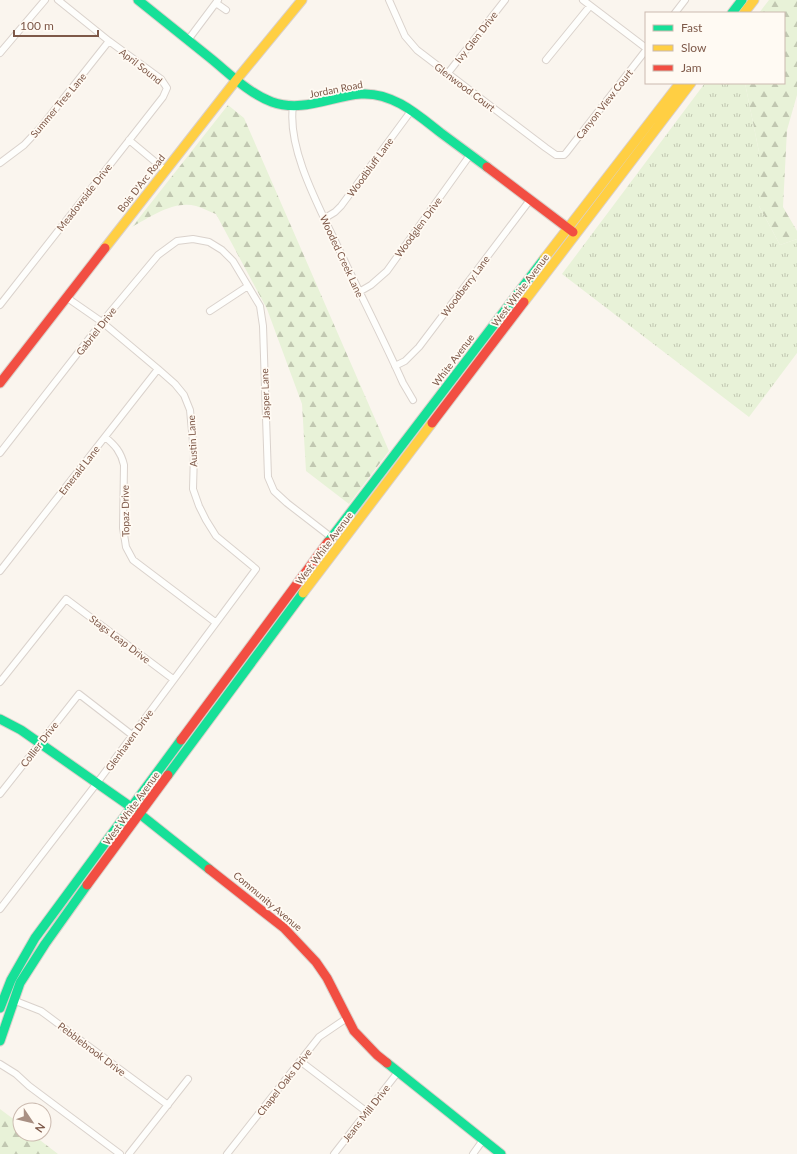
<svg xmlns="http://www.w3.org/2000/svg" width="797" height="1154" viewBox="0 0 797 1154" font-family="Lato,sans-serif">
	<defs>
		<pattern id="grass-tufts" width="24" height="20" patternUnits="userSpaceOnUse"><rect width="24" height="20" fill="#e8f2d8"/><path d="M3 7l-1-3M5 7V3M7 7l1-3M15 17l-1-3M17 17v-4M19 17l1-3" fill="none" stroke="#c1c7b1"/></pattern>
		<pattern id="forest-firs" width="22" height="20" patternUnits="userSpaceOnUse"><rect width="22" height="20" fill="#e8f2d8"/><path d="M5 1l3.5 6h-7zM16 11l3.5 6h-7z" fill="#c1c7b1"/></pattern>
	</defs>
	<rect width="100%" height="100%" fill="#faf5ee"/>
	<path fill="url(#grass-tufts)" d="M705,83H745L759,152V206L780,245L797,239V353L749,417L562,274Z"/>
	<path fill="url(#forest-firs)" d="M769,0H797V95L787,130L783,207L797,231V239L780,245L759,206V152L745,83H784V13H759Z
		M228,105L244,118L389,451L349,504L306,471L302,404L267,309L216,214C210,212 203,208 196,206C174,200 150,217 132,227Z
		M0,1109L20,1124V1134H32L58,1154H0Z"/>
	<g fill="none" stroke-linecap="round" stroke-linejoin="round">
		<defs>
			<path id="street" d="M389,0L405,36L417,50L546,148L556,155H564L566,153L646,50
				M583,0L646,48
				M216,3L226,10
				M675,13L685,0
				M188,40L218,0
				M0,53L45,0
				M546,60L590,6
				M448,73L505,0
				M293,106C287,148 318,205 336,243C358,290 382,336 403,383L413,400
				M129,140L165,170
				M0,163L24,145L41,127L109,41
				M325,218L335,212L341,206L411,111
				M359,292L371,285L387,271L470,155
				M0,305L163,97L167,88L161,79L109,41L58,0
				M210,311L248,286
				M395,366L405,361L419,347L530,200
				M105,437C115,445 121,452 124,465L123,528L126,547L133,560L215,622
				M0,453L102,322L158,255L177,241L193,239L209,242L222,250L233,261L260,306L263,326L268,477L274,491L287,503L331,537
				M0,571L158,369
				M0,682L66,599L173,679
				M0,794L79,694L132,735
				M0,909L97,783L256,569L216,536L206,520L199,506L193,489L194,453L190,410L184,395L175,384L158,369L102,322L66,297
				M13,1000L41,1011L168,1105
				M300,1061L367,1112
				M0,1064L16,1074L29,1086L120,1154
				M129,1154L188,1079
				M227,1154L319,1037L347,1018
				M334,1154L398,1072
				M473,1154L483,1140"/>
			<path id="fast" d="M138,0C162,19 185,38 209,57C229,73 248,93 272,102C303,113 331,96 361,94C393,92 418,115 441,133C456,144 472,156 487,167
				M732,13L742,0
				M328,542L544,259
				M0,719L21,730L131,807L209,869
				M168,775L303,593
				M0,1008L11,980L35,938L181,740
				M0,1041L20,983L45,944L87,885
				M387,1063L501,1154"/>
			<path id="slow" d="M744,13L754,0
				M105,248L237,79L302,0
				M544,259L680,83
				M524,302L691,83
				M303,593L432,423"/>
			<path id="jam" d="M487,167L573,232
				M0,383L105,248
				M432,423L524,302
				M181,740L328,542
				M209,869L284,928L316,962L327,978L354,1031L377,1055L387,1063
				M87,885L168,775"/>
		</defs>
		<use href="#street" stroke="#dad2cc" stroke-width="8"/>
		<use href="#fast" stroke="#dad0ca" stroke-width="11"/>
		<use href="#slow" stroke="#dad0ca" stroke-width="11"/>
		<use href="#jam" stroke="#dad0ca" stroke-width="11"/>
		<use href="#street" stroke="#fefefc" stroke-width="6"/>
		<use href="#fast" stroke="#16e098" stroke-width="9"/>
		<use href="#slow" stroke="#ffcf43" stroke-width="9"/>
		<use href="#jam" stroke="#f24e42" stroke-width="9"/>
	</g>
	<g text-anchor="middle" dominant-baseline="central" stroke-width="3.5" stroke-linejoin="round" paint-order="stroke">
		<g font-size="10" fill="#7e5949" stroke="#fffaf3">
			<text transform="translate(476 37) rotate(-52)">Ivy Glen Drive</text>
			<text transform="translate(141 66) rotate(38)">April Sound</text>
			<text transform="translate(465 87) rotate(37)">Glenwood Court</text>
			<text transform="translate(336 89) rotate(-11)">Jordan Road</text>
			<text transform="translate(604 104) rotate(-52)">Canyon View Court</text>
			<text transform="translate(58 105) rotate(-50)">Summer Tree Lane</text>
			<text transform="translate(370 167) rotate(-54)">Woodbluff Lane</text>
			<text transform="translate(141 183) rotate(-52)">Bois D'Arc Road</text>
			<text transform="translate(84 197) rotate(-52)">Meadowside Drive</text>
			<text transform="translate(418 227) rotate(-54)">Woodglen Drive</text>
			<text transform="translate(342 256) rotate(65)">Wooded Creek Lane</text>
			<text transform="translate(465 286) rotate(-53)">Woodberry Lane</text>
			<text transform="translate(520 290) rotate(-53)">West White Avenue</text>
			<text transform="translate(96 331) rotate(-52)">Gabriel Drive</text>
			<text transform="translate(453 360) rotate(-53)">White Avenue</text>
			<text transform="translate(265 394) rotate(-92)">Jasper Lane</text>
			<text transform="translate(192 441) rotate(-93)">Austin Lane</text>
			<text transform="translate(79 470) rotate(-52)">Emerald Lane</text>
			<text transform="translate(125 511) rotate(-91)">Topaz Drive</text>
			<text transform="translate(324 548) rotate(-53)">West White Avenue</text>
			<text transform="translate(120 639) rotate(37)">Stags Leap Drive</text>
			<text transform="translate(129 740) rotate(-54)">Glenhaven Drive</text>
			<text transform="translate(39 744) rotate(-52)">Collier Drive</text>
			<text transform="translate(131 808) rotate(-54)">West White Avenue</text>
			<text transform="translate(268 901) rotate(40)">Community Avenue</text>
			<text transform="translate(92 1049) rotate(37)">Pebblebrook Drive</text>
			<text transform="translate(284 1082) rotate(-52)">Chapel Oaks Drive</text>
			<text transform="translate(366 1113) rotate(-52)">Jeans Mill Drive</text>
		</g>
	</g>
	<rect x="645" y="12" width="140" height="72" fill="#fffaf3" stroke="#cbbaaf"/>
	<rect x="653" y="25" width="20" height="6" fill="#16e098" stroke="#cbbaaf"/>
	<text x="681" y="32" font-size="12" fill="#7e5949">Fast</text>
	<rect x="653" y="45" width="20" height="6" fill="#ffcf43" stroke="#cbbaaf"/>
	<text x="681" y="52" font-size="12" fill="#7e5949">Slow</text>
	<rect x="653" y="65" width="20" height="6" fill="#f24e42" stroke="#cbbaaf"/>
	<text x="681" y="72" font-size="12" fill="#7e5949">Jam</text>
	<g transform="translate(32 1122) rotate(125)"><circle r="19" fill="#fffaf3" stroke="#cbbaaf"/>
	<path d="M0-3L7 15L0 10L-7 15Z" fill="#a99083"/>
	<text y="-6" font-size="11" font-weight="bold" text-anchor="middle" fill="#7e5949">N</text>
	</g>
	<path d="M14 30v6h84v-6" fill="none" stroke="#7e5949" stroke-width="2"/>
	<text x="20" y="30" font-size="12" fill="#7e5949" stroke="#fffaf3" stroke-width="3" paint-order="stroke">100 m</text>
</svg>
